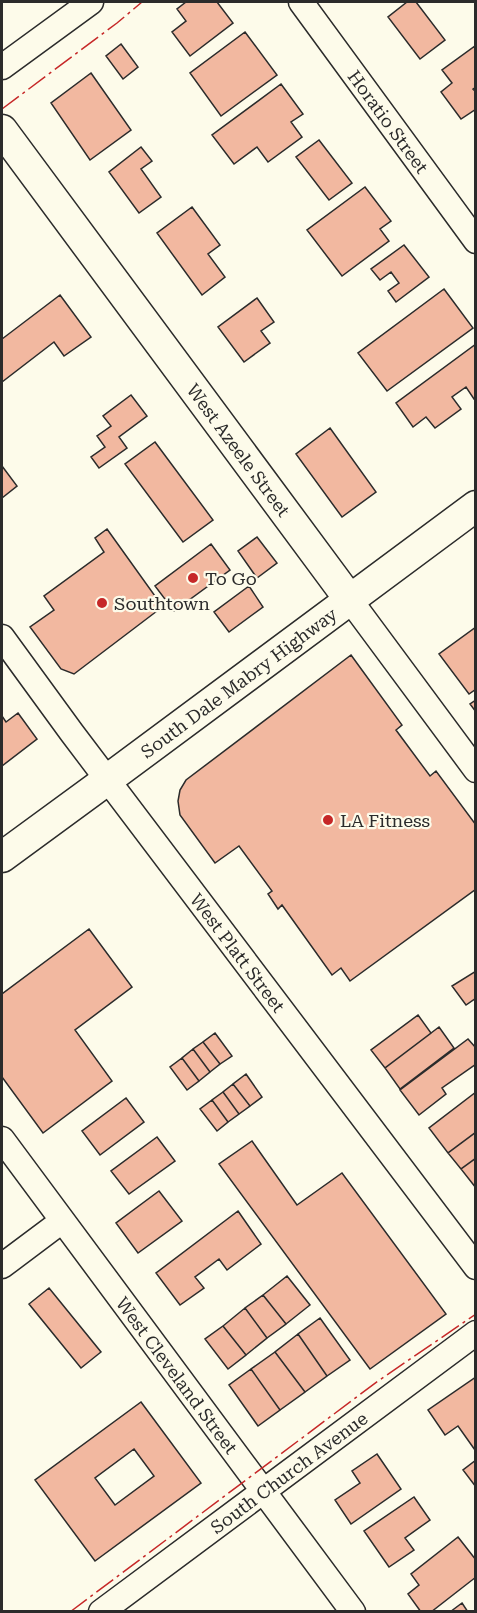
<svg xmlns="http://www.w3.org/2000/svg" width="477" height="1613" viewBox="0 0 477 1613" font-family="'Roboto Serif',serif">
	<rect width="100%" height="100%" fill="#fdfbea"/>
	<path fill="#f2b8a0" stroke="#2b2b2b" stroke-width="1.5" fill-rule="evenodd" d="M186,2H217L233,23L190,56L172,32L186,21L177,9Z
		M407,2H416L445,40L420,59L388,17Z
		M245,32L277,75L221,116L190,73Z
		M121,44L138,67L123,79L106,56Z
		M475,46L476,87L473,89L476,92V109L461,119L441,92L452,83L442,70Z
		M91,73L131,130L90,160L51,103Z
		M281,84L303,114L291,122L302,137L268,162L257,147L234,164L212,135Z
		M319,140L352,183L329,200L296,157Z
		M141,147L152,161L141,169L161,197L139,213L109,172Z
		M365,187L391,221L380,229L389,241L342,276L307,230Z
		M192,207L220,245L208,254L225,277L202,295L157,233Z
		M404,245L429,277L396,302L388,291L399,283L391,272L380,280L371,269Z
		M444,289L473,328L387,391L358,353Z
		M60,295L91,337L64,356L54,342L2,382V339Z
		M257,298L274,322L261,331L270,343L244,362L218,327Z
		M476,344V398L474,399L466,387L452,397L461,409L435,428L426,417L413,427L396,403Z
		M131,395L147,416L119,437L127,448L99,468L91,457L105,447L97,436L111,426L103,416Z
		M330,428L376,492L342,517L296,454Z
		M155,442L213,520L183,542L125,464Z
		M2,466L17,486L2,498Z
		M107,529L155,596L157,611L74,674L61,669L30,627L54,610L44,596L104,552L95,538Z
		M257,537L277,563L257,578L238,551Z
		M211,544L230,570L174,611L155,586Z
		M249,586L263,607L229,632L214,612Z
		M476,627V689L469,694L439,654Z
		M351,655L402,725L396,730L430,776L436,771L476,825V889L350,981L341,968L332,975L282,905L278,909L268,894L272,891L239,846L215,863L180,815L178,801L180,790L186,780Z
		M476,700V712L470,704Z
		M18,713L37,739L2,766V716L6,722Z
		M89,929L132,987L75,1030L112,1081L43,1133L2,1077V994Z
		M476,971V998L466,1005L452,986Z
		M418,1015L431,1033L385,1068L371,1050Z
		M439,1027L454,1048L400,1089L385,1068Z
		M215,1033L232,1056L220,1064L203,1042Z
		M468,1039L476,1048V1064L442,1088L446,1094L419,1115L400,1090Z
		M203,1042L220,1064L210,1072L193,1049Z
		M193,1049L210,1072L199,1081L182,1058Z
		M182,1058L199,1081L187,1090L170,1067Z
		M246,1074L262,1097L250,1106L233,1084Z
		M233,1084L250,1106L239,1114L223,1092Z
		M223,1092L239,1114L228,1122L212,1100Z
		M476,1092V1132L448,1153L429,1128Z
		M126,1098L144,1122L100,1155L82,1131Z
		M212,1100L228,1122L217,1131L200,1109Z
		M476,1132V1158L461,1169L448,1153Z
		M157,1137L175,1161L129,1194L111,1171Z
		M252,1141L297,1205L342,1173L446,1314L370,1369L219,1164Z
		M476,1158V1188L461,1169Z
		M159,1191L182,1221L138,1253L116,1223Z
		M238,1211L261,1244L227,1270L219,1259L195,1277L204,1288L180,1305L156,1273Z
		M287,1276L310,1305L286,1324L263,1295Z
		M49,1288L101,1352L81,1368L29,1304Z
		M263,1295L286,1324L267,1338L245,1308Z
		M245,1308L267,1338L246,1355L223,1326Z
		M320,1318L350,1360L327,1376L298,1334Z
		M223,1326L246,1355L228,1369L205,1339Z
		M298,1334L327,1376L305,1392L275,1352Z
		M275,1352L305,1392L280,1410L251,1369Z
		M251,1369L280,1410L258,1426L229,1385Z
		M476,1377V1449L475,1450L458,1426L445,1435L428,1410Z
		M141,1402L201,1483L95,1561L35,1480ZM134,1449L154,1476L115,1505L95,1478Z
		M377,1454L401,1489L351,1524L335,1500L360,1483L352,1471Z
		M476,1460V1487L463,1470Z
		M414,1497L430,1520L405,1538L414,1550L389,1567L364,1531Z
		M458,1537L476,1560V1577L431,1612H421L408,1594L419,1585L411,1574Z
		M462,1603L468,1612H450Z"/>
	<g fill="none" stroke-linecap="round" stroke-linejoin="round">
		<defs>
			<g id="minor">
				<path id="s1" d="M301,2L476,241"/>
				<path d="M2,67L91,2"/>
				<path d="M350,600L476,770"/>
				<path id="s2" d="M2,637L72,733L476,1267"/>
				<path id="s3" d="M2,1139L353,1612"/>
				<path d="M2,1266L62,1221"/>
				<path id="s4" d="M101,1612L476,1333"/>
			</g>
			<g id="major">
				<path id="s5" d="M2,130L350,600"/>
				<path id="s6" d="M2,857L107,780L476,506"/>
			</g>
		</defs>
		<use href="#minor" stroke="#2b2b2b" stroke-width="27"/>
		<use href="#major" stroke="#2b2b2b" stroke-width="33"/>
		<use href="#minor" stroke="#fdfbea" stroke-width="24"/>
		<use href="#major" stroke="#fdfbea" stroke-width="30"/>
		<path stroke="#c62828" stroke-width="1.5" stroke-dasharray="21 4.5 3 4.5" stroke-linecap="butt" d="M2,109L117,23L142,2
			M70,1612L378,1381L476,1314"/>
	</g>
	<g fill="#c62828" stroke="#fdfbea" stroke-width="2">
		<circle cx="193" cy="578" r="6"/>
		<circle cx="102" cy="603" r="6"/>
		<circle cx="328" cy="820" r="6"/>
	</g>
	<g text-anchor="middle" dominant-baseline="central" stroke-width="4.5" stroke-linejoin="round" paint-order="stroke">
		<g font-size="18" fill="#2b2b2b" stroke="#fdfbea">
			<text stroke="none"><textPath href="#s1" startOffset="148">Horatio Street</textPath></text>
			<text stroke="none"><textPath href="#s5" startOffset="398">West Azeele Street</textPath></text>
			<text stroke="none"><textPath href="#s6" startOffset="294">South Dale Mabry Highway</textPath></text>
			<text stroke="none"><textPath href="#s2" startOffset="394">West Platt Street</textPath></text>
			<text stroke="none"><textPath href="#s3" startOffset="294">West Cleveland Street</textPath></text>
			<text stroke="none"><textPath href="#s4" startOffset="234">South Church Avenue</textPath></text>
		</g>
		<g font-size="18" fill="#2b2b2b" stroke="#fdfbea" text-anchor="start">
			<text x="205" y="578">To Go</text>
			<text x="114" y="603">Southtown</text>
			<text x="340" y="820">LA Fitness</text>
		</g>
	</g>
	<rect width="477" height="1613" fill="none" stroke="#2b2b2b" stroke-width="6"/>
</svg>
